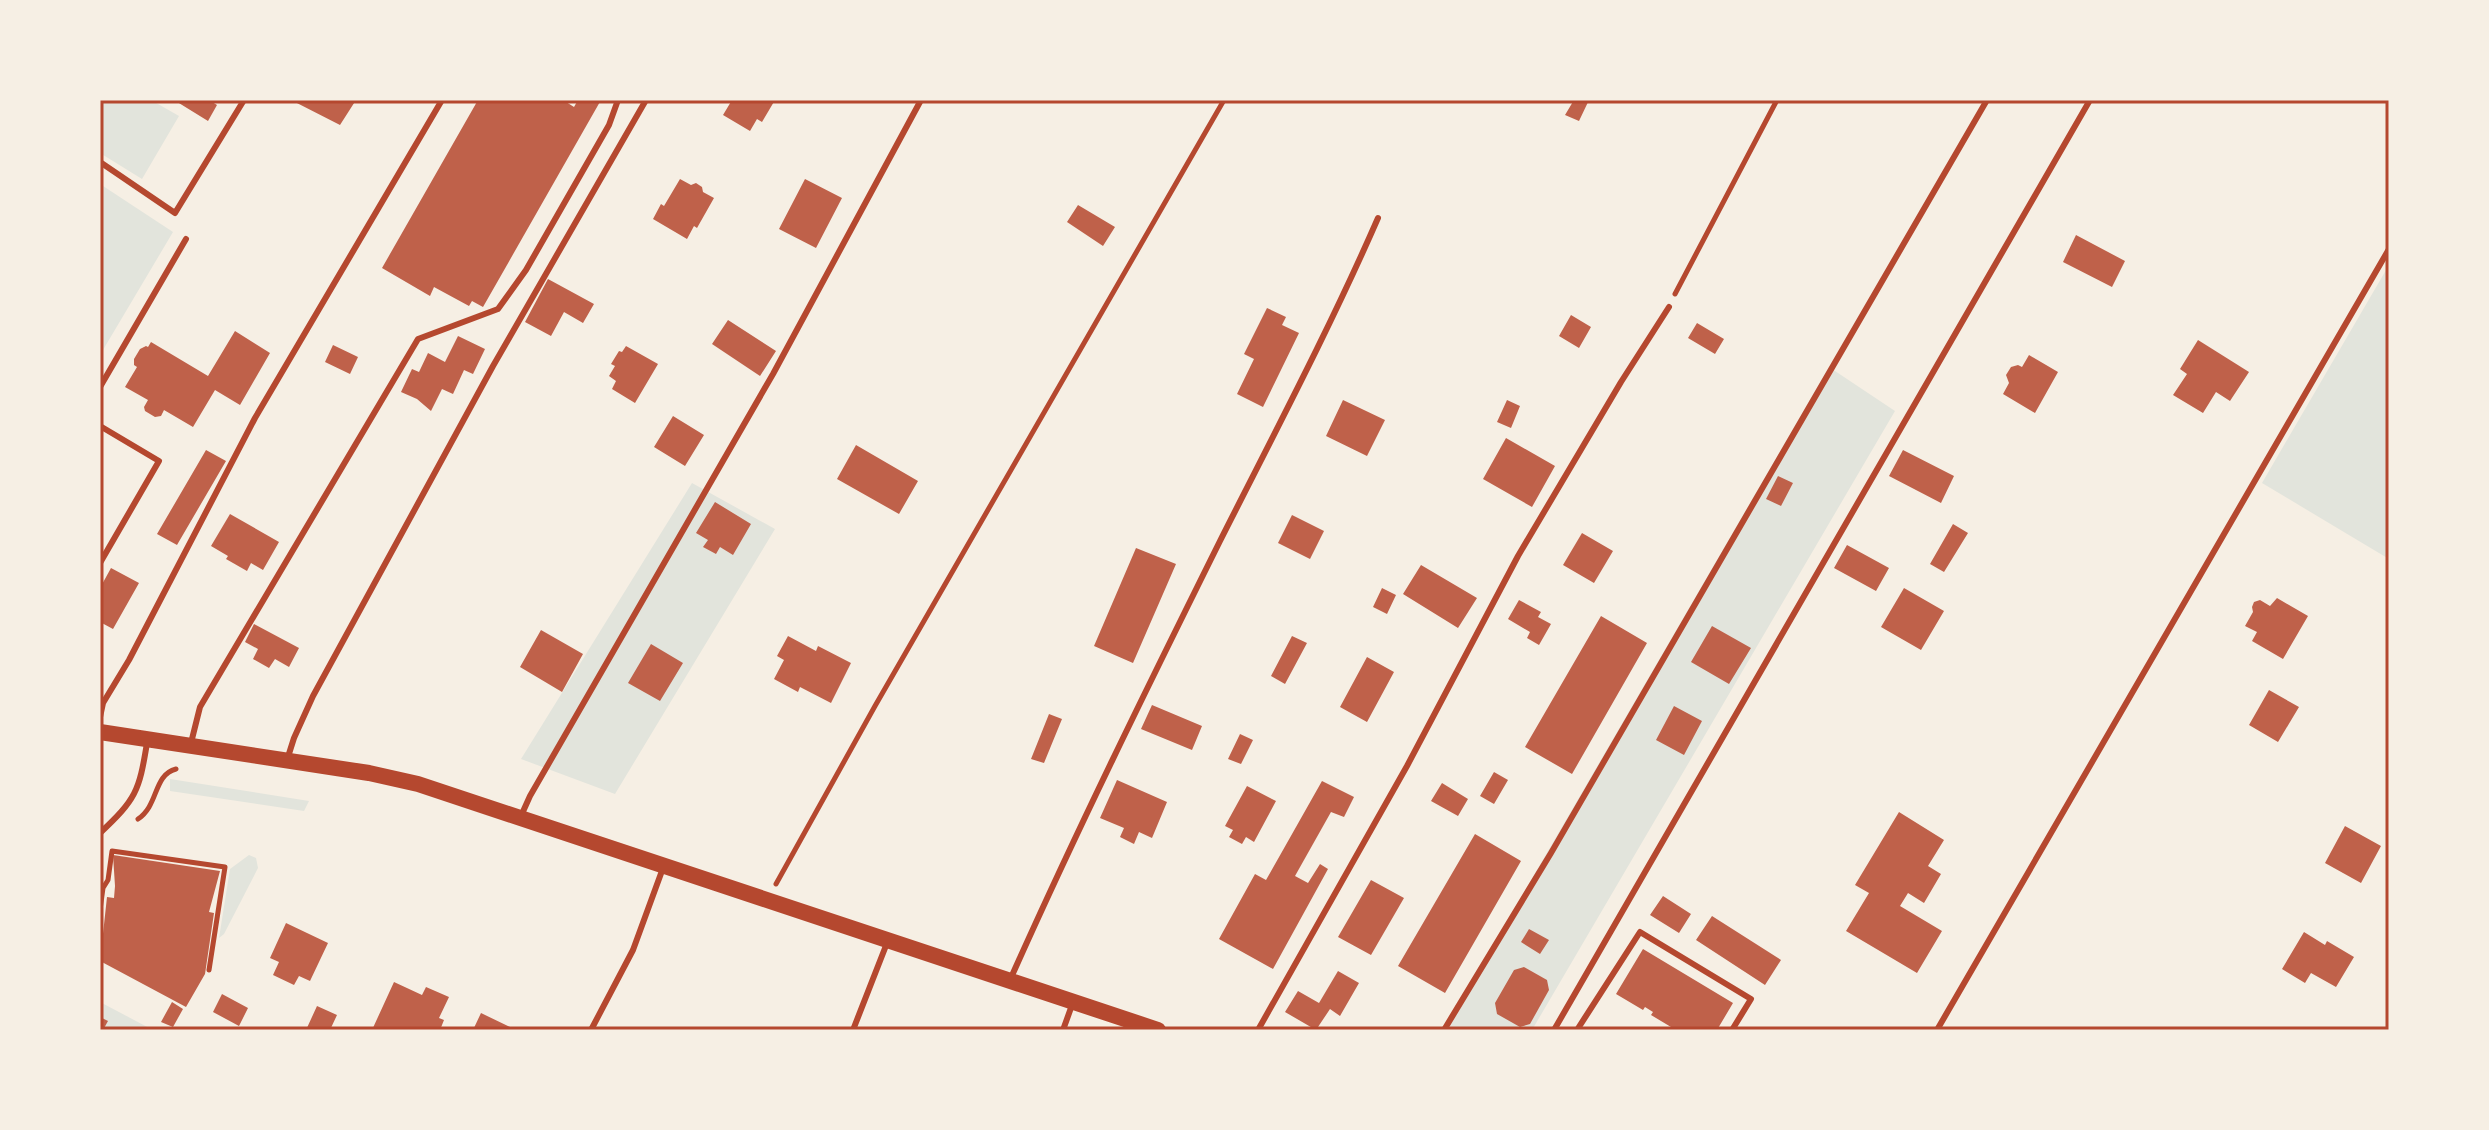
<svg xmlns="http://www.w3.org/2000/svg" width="2489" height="1130" viewBox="0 0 2489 1130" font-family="'DejaVu Sans',sans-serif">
	<rect width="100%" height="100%" fill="#f6efe4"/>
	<path fill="#e2e4dc" d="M100,100H151L179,116L142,179L100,153Z
		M100,184L173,232L100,355Z
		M2389,265V559L2262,483Z
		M1829,367L1895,411L1532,1030H1444Z
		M692,483L775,529L615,794L521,759Z
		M170,779L309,801L304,811L170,791Z
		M249,855L256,858L258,868L224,934L219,938L230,869Z
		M100,1002L153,1030H103Z"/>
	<path fill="#bf614a" d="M174,100H209L217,105L208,121Z
		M291,100H356L340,125Z
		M478,100H563L574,107L578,100H601L483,307L472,301L469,306L434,287L430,296L382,268Z
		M732,100H775L762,122L757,119L750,131L723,115Z
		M1574,100H1589L1579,121L1565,115Z
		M680,179L691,185L696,183L702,187L703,192L714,198L697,228L694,226L687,239L653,219L661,204L664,206Z
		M805,179L842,198L816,248L779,229Z
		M1078,205L1115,227L1103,246L1067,222Z
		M2076,235L2125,261L2112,287L2063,262Z
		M548,279L594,304L583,323L564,312L551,336L525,322Z
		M1267,308L1286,317L1282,325L1299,333L1263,407L1237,394L1254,359L1244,354Z
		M1571,315L1591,327L1579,348L1559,336Z
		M728,320L776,351L760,376L712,344Z
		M1697,323L1724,339L1715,354L1688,338Z
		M235,331L270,353L240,405L215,390L193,427L164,410L161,416L155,417L145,411L144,407L148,400L125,387L137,367L134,365V359L140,349L146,346L148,347L151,342L208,376Z
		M458,336L485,349L473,374L464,370L453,394L442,389L431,411L417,399L401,392L412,369L419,372L428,353L445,362Z
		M2198,340L2249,372L2230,401L2216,392L2203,413L2173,395L2187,374L2180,369Z
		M333,345L358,357L350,374L325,362Z
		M626,346L658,364L635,403L612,389L616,381L609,376L615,366L611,364L619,351L622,352Z
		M2029,355L2058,372L2035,413L2003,394L2009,383L2006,375L2011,367L2018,365L2022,367Z
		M1343,400L1385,420L1367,456L1326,436Z
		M1507,400L1520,406L1511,428L1497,422Z
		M673,416L704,435L685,466L654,447Z
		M1506,438L1555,466L1532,507L1483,479Z
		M856,445L918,481L899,514L837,479Z
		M206,450L226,461L177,545L157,534Z
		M1903,450L1954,476L1941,503L1889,476Z
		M1778,476L1793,483L1781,506L1766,499Z
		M715,502L751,524L733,555L720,547L716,554L703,547L708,540L696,533Z
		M230,514L279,542L263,570L251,563L247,571L226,559L228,556L211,546Z
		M1292,515L1324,531L1310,559L1278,543Z
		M1953,524L1968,533L1944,572L1930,564Z
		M1582,533L1613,551L1594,583L1563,565Z
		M1847,545L1889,568L1876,591L1834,568Z
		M1136,548L1176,564L1133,663L1094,646Z
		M1421,565L1477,598L1458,628L1403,594Z
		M111,568L139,583L113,629L100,622V588Z
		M1382,588L1396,595L1387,614L1373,607Z
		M1904,588L1944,611L1921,650L1881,627Z
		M2277,598L2308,616L2283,659L2252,641L2257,632L2245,626L2253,612L2252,607L2254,602L2260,600L2270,606Z
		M1519,600L1541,612L1538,617L1551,624L1539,645L1527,638L1530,632L1508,619Z
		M1601,616L1647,643L1572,774L1525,747Z
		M254,624L299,648L289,667L275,659L269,668L253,659L258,649L245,642Z
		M1712,626L1751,648L1729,684L1691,662Z
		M541,630L583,654L562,692L520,667Z
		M788,636L816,651L818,646L851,663L831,703L800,687L798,692L774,679L784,660L777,656Z
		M1292,636L1307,643L1285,684L1271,676Z
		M651,644L683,663L660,701L628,683Z
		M1367,657L1394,672L1367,722L1340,707Z
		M2269,690L2299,707L2278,742L2249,725Z
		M1152,705L1202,726L1192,750L1141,729Z
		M1674,706L1702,721L1684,755L1656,740Z
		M1049,714L1062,719L1044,763L1031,759Z
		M1240,734L1253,740L1241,764L1228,759Z
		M1494,772L1508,780L1494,804L1480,796Z
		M1117,780L1167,802L1152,838L1139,832L1134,844L1120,837L1124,828L1100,818Z
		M1322,781L1354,797L1344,817L1331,812L1295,876L1308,883L1320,864L1328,869L1273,969L1219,939L1255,874L1266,880Z
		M1442,783L1468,799L1458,816L1431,801Z
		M1247,786L1276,801L1254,842L1246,837L1242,844L1229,837L1233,830L1225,826Z
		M1899,812L1944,840L1928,866L1941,874L1924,903L1908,893L1900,906L1942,931L1917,973L1846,931L1869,893L1855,885Z
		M2345,826L2381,846L2361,883L2325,863Z
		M1475,834L1521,861L1445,993L1398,966Z
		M113,855L220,871L209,912L214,913L205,974L186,1007L100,961L107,897L114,898L115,886Z
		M1371,880L1404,898L1371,955L1338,937Z
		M1663,896L1691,914L1679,933L1650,915Z
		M1712,916L1781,960L1765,985L1696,940Z
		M286,923L328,943L310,981L299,976L294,985L273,975L279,962L270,958Z
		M1529,929L1549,940L1540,954L1521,942Z
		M2304,932L2325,945L2327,941L2354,957L2336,987L2311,973L2305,983L2282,969Z
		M1643,949L1733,1003L1717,1030H1676L1651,1015L1653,1012L1645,1007L1643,1010L1616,994Z
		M1524,967L1547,980L1549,990L1530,1024L1520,1027L1497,1014L1495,1003L1514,970Z
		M1338,971L1359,983L1340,1016L1330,1009L1316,1030L1285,1012L1298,991L1319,1003Z
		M394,982L422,995L426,987L449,997L439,1018L444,1020L440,1030H372Z
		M222,994L248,1008L239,1026L213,1012Z
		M172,1002L183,1009L173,1027L161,1022Z
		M317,1006L337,1015L330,1030H306Z
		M481,1013L516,1030H473Z
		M100,1017L108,1021L103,1030H100Z"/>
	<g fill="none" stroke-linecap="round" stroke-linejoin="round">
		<path stroke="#b5482f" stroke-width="5" d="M1675,294L1777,100
			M138,819C159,805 153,775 176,769
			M776,884L875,706L1224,100
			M103,888L108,880L112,851L225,867L209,970
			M100,894L103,888L100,910"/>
		<path stroke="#b5482f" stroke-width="6" d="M100,162L175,213L244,100
			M100,387L186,239
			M100,426L159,461L100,563
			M100,717L103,703L129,660L255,418L442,100
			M191,743L200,707L418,339L498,309L526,270L609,125L618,100
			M287,760L294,738L313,696L493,366L646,100
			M521,816L530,796L773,374L921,100
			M100,833C136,799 139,792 147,743
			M1010,980C1076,832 1148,686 1220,541C1274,434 1330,328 1378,218
			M591,1030L633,950L663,868
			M853,1030L887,943
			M1063,1030L1072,1005
			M1258,1030L1407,766L1518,556L1621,382L1669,307
			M1444,1030L1551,853L1987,100
			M1554,1030L2090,100
			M1577,1030L1640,932L1751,999L1732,1030
			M1937,1030L2389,249"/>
		<path stroke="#b5482f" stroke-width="16" d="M100,732L369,773L418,784L1158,1030"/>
	</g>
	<rect width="2489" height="1130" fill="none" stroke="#f6efe4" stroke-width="204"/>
	<rect x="102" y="102" width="2285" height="926" fill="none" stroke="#b5482f" stroke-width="3"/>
</svg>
